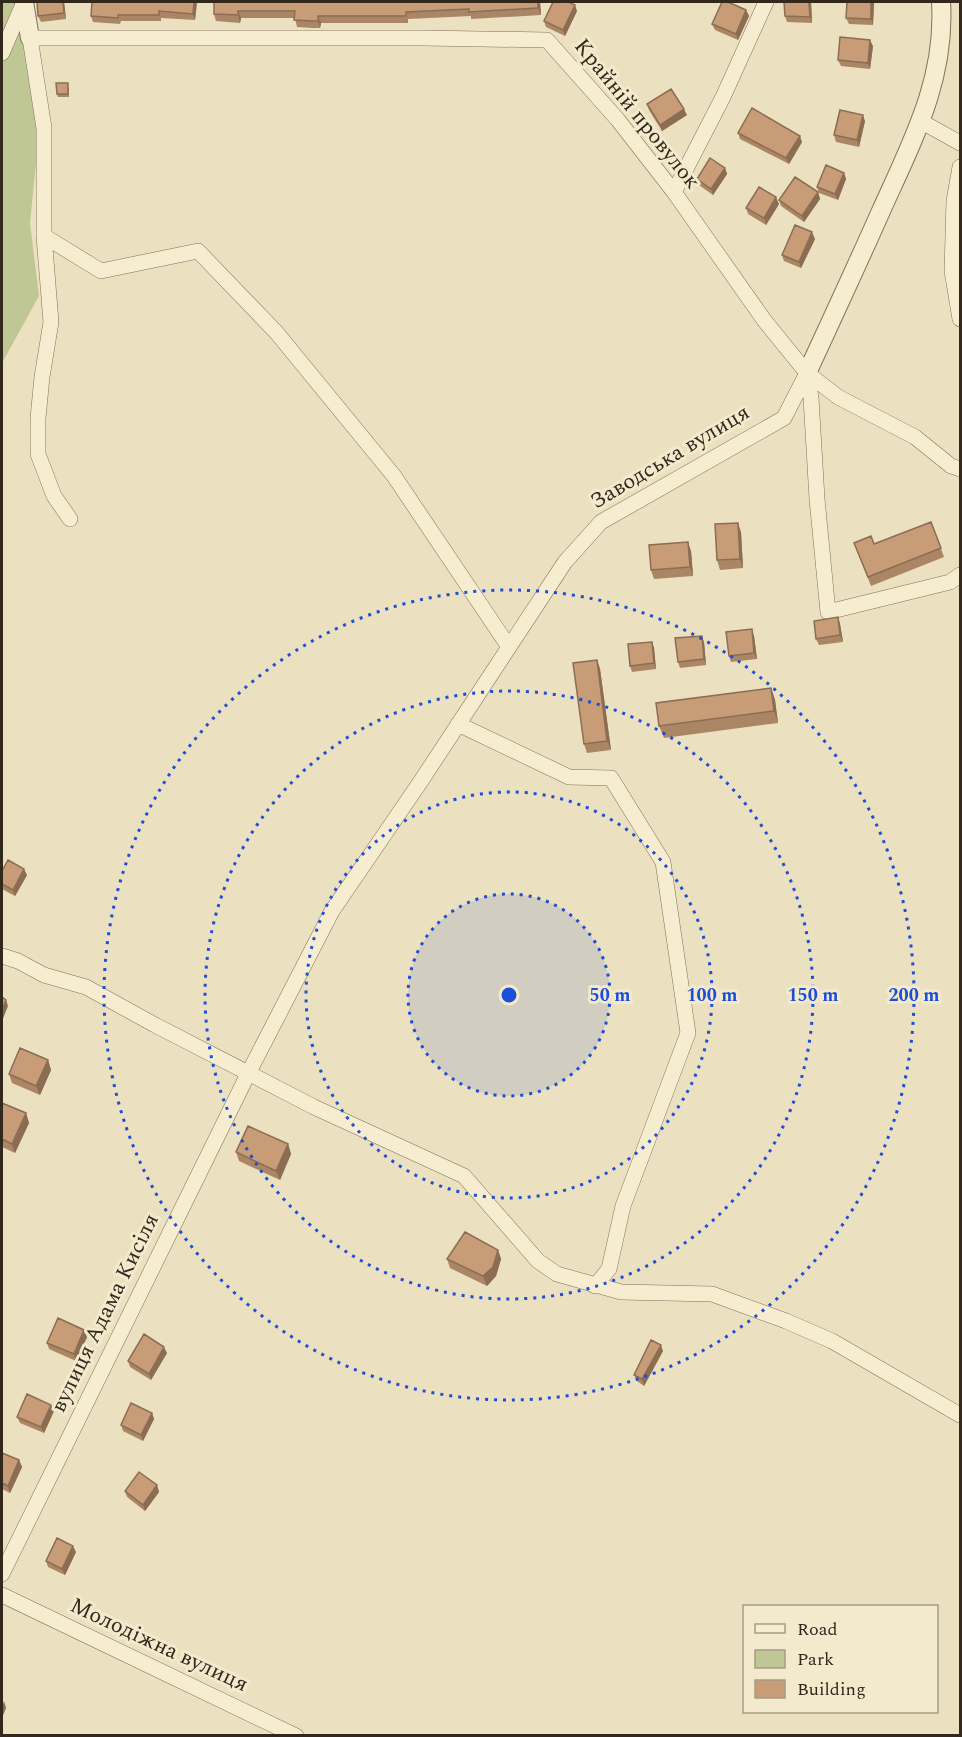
<svg xmlns="http://www.w3.org/2000/svg" width="962" height="1737" viewBox="0 0 962 1737" font-family="Spectral,serif">
	<rect width="100%" height="100%" fill="#ebe0bf"/>
	<path fill="#bfc894" d="M2,2H14L30,71L38,144L30,223L39,296L2,363Z"/>
	<g fill="none" stroke-linecap="round" stroke-linejoin="round">
		<defs>
			<path id="minor" d="M2,53L24,2
				M922,122L960,143
				M960,167L954,201L952,271L960,319
				M674,192L723,97L766,2
				M44,236L101,271L198,251L276,332L394,476L509,647
				M807,373L811,398L817,499L828,612L950,582L960,575
				M70,519L54,496L38,454V418L42,377L51,322L44,236V128L30,38H423L547,40L618,120L674,192L764,320L807,373L838,397L915,437L951,466L960,469
				M458,724L569,777L611,778L663,862L688,1033L623,1206L609,1269L595,1286
				M2,956L18,961L44,975L86,987L155,1025L314,1107L464,1176L538,1261L557,1274L621,1292L712,1294L786,1321L832,1341L960,1415
				M2,1574L249,1072L332,911L421,781L565,562L601,522L784,418L807,373
				M2,1595L296,1736"/>
			<path id="tertiary" d="M24,2L30,38
				M807,373C832,319 857,265 881,211C912,142 946,79 941,2"/>
		</defs>
		<use href="#minor" stroke="#827158" stroke-width="16"/>
		<use href="#tertiary" stroke="#827158" stroke-width="20"/>
		<use href="#minor" stroke="#f6edd1" stroke-width="15"/>
		<use href="#tertiary" stroke="#f6edd1" stroke-width="18"/>
	</g>
	<path fill="#ab8665" d="M64,2L66,19L41,22L38,16Z
		M92,2H197L195,20L161,18V21H121L120,24L93,22L91,16Z
		M214,2H540L541,15L471,19V16L408,19V23H321L320,28H313L297,27L295,18H241L240,23L216,21L214,14Z
		M784,2H811L812,23L787,22L785,16Z
		M847,2H874L873,25L849,24L846,18Z
		M746,10L749,16L738,40L715,30L712,24Z
		M577,11L565,36L546,27L544,21Z
		M873,46L870,69L841,66L838,60Z
		M69,87V97H58L57,94Z
		M647,104L687,115L662,131L649,110Z
		M865,121L859,147L836,142L834,135Z
		M738,133L802,142L789,164L740,139Z
		M725,168L727,174L713,195L699,185L697,179Z
		M844,173L846,179L838,200L819,193L817,187Z
		M818,192L820,199L804,222L781,206L779,200Z
		M779,204L766,225L748,214L746,208Z
		M815,239L801,268L784,261L782,255Z
		M931,522L944,557L871,586L854,543L874,544Z
		M741,532L743,568L720,570L717,560Z
		M691,551L693,576L654,579L651,570Z
		M838,617L840,624L843,642L819,645L816,639Z
		M754,636L757,659L731,662L729,656Z
		M652,642L654,648L656,669L632,672L630,666Z
		M704,642L706,665L680,668L678,662Z
		M597,660L600,669L611,750L587,753L584,744Z
		M771,688L775,700L778,723L664,738L659,726Z
		M2,871L27,875L15,896L2,889Z
		M48,1060L51,1070L40,1095L12,1083L9,1074Z
		M2,1103L26,1113L29,1123L15,1153L2,1147Z
		M288,1144L291,1154L280,1180L239,1161L236,1152Z
		M498,1250L501,1259L496,1276L487,1286L450,1268L447,1259Z
		M84,1330L87,1337L76,1361L49,1349L47,1343Z
		M663,1351L644,1386L637,1381L634,1375Z
		M167,1353L151,1380L130,1367L128,1361Z
		M54,1411L44,1433L20,1423L17,1417Z
		M152,1413L154,1419L143,1441L123,1431L121,1425Z
		M2,1454L19,1460L22,1467L10,1493L2,1489Z
		M157,1485L159,1492L145,1511L127,1497L125,1491Z
		M76,1552L65,1575L48,1567L46,1561Z"/>
	<path fill="#8b6d53" d="M63,2H64L66,19L64,13Z
		M194,2H197L195,20L193,14Z
		M538,2H540L541,15L538,8Z
		M809,2H811L812,23L810,17Z
		M871,2H874L873,25L871,19Z
		M575,5L577,11L565,36L563,30Z
		M746,10L749,16L738,40L736,34Z
		M238,11L241,18L240,23L238,15Z
		M318,16L321,23L320,28L318,21Z
		M870,40L873,46L870,69L868,63Z
		M684,109L687,115L662,131L660,125Z
		M863,115L865,121L859,147L857,140Z
		M800,136L802,142L789,164L786,158Z
		M725,168L727,174L713,195L711,189Z
		M844,173L846,179L838,200L835,194Z
		M818,192L820,199L804,222L802,216Z
		M776,197L779,204L766,225L764,218Z
		M812,232L815,239L801,268L799,262Z
		M738,523L741,532L743,568L740,559Z
		M688,542L691,551L693,576L690,567Z
		M838,617L840,624L843,642L840,635Z
		M752,629L754,636L757,659L754,653Z
		M702,636L704,642L706,665L704,659Z
		M652,642L654,648L656,669L654,663Z
		M597,660L600,669L611,750L607,741Z
		M771,688L775,700L778,723L774,711Z
		M24,869L27,875L15,896L13,890Z
		M6,1000L8,1006L2,1021V1010Z
		M48,1060L51,1070L40,1095L36,1086Z
		M26,1113L29,1123L15,1153L12,1144Z
		M288,1144L291,1154L280,1180L276,1171Z
		M498,1250L501,1259L496,1276L487,1286L483,1276Z
		M84,1330L87,1337L76,1361L74,1354Z
		M661,1345L663,1351L644,1386L642,1379Z
		M164,1347L167,1353L151,1380L149,1374Z
		M51,1405L54,1411L44,1433L41,1427Z
		M152,1413L154,1419L143,1441L141,1435Z
		M19,1460L22,1467L10,1493L8,1486Z
		M157,1485L159,1492L145,1511L143,1505Z
		M73,1546L76,1552L65,1575L62,1569Z
		M4,1701L6,1708L2,1718V1707Z"/>
	<path fill="#c79c76" stroke="#8b6d53" stroke-width="1.5" d="M37,2H63L64,13L38,16Z
		M92,2H194L193,14L159,11V15H118V18L91,16Z
		M214,2H538V8L469,12V9L406,12V16H318V21H311L294,20L295,11H238V15L214,14Z
		M553,2H569L575,5L563,30L544,21Z
		M722,2H728L746,10L736,34L712,24Z
		M784,2H809L810,17L785,16Z
		M847,2H871V19L846,18Z
		M840,37L870,40L868,63L838,60Z
		M56,83H68V94H57Z
		M671,89L684,109L660,125L647,104Z
		M752,108L800,136L786,158L738,133Z
		M840,110L863,115L857,140L834,135Z
		M710,158L725,168L711,189L697,179Z
		M826,165L844,173L835,194L817,187Z
		M795,177L818,192L802,216L779,200Z
		M759,187L776,197L764,218L746,208Z
		M795,225L812,232L799,262L782,255Z
		M931,522L941,548L868,577L854,543L871,536L874,544Z
		M738,523L740,559L717,560L715,524Z
		M688,542L690,567L651,570L649,545Z
		M838,617L840,635L816,639L814,621Z
		M752,629L754,653L729,656L726,632Z
		M702,636L704,659L678,662L675,638Z
		M652,642L654,663L630,666L628,644Z
		M597,660L607,741L584,744L573,663Z
		M771,688L774,711L659,726L656,703Z
		M8,860L24,869L13,890L2,884V871Z
		M2,997L6,1000L2,1010Z
		M20,1048L48,1060L36,1086L9,1074Z
		M2,1103L26,1113L12,1144L2,1139Z
		M248,1126L288,1144L276,1171L236,1152Z
		M465,1232L498,1250L493,1267L483,1276L447,1259Z
		M58,1318L84,1330L74,1354L47,1343Z
		M144,1334L164,1347L149,1374L128,1361Z
		M651,1340L661,1345L642,1379L634,1375Z
		M27,1394L51,1405L41,1427L17,1417Z
		M131,1403L152,1413L141,1435L121,1425Z
		M2,1453L19,1460L8,1486L2,1483Z
		M139,1472L157,1485L143,1505L125,1491Z
		M57,1538L73,1546L62,1569L46,1561Z"/>
	<circle cx="509" cy="995" r="101" fill="#1d4ed8" fill-opacity=".12"/>
	<g fill="none" stroke="#1d4ed8" stroke-width="3" stroke-dasharray="3 6">
		<circle cx="509" cy="995" r="101"/>
		<circle cx="509" cy="995" r="203"/>
		<circle cx="509" cy="995" r="304"/>
		<circle cx="509" cy="995" r="405"/>
	</g>
	<g text-anchor="middle" dominant-baseline="central" stroke-width="6" stroke-linejoin="round" paint-order="stroke">
		<g font-size="22" fill="#32281c" stroke="#f3eace">
			<text transform="translate(637 114) rotate(51)">Крайній провулок</text>
			<text transform="translate(670 457) rotate(-31)">Заводська вулиця</text>
			<text transform="translate(105 1313) rotate(-64)">вулиця Адама Кисіля</text>
			<text transform="translate(159 1645) rotate(25)">Молодіжна вулиця</text>
		</g>
	</g>
	<circle cx="509" cy="995" r="9" fill="#1d4ed8" stroke="#f3eace" stroke-width="3"/>
	<g font-size="18" text-anchor="middle" font-weight="bold" fill="#1d4ed8" stroke="#f3eace" stroke-width="6" stroke-linejoin="round" paint-order="stroke">
		<text x="610" y="1001">50 m</text>
		<text x="712" y="1001">100 m</text>
		<text x="813" y="1001">150 m</text>
		<text x="914" y="1001">200 m</text>
	</g>
	<rect width="962" height="1737" fill="none" stroke="#32281c" stroke-width="6"/>
	<rect x="743" y="1605" width="195" height="108" fill="#f3eace" stroke="#a69c87" stroke-width="1.5"/>
	<rect x="755" y="1624" width="30" height="9" fill="#f6edd1" stroke="#a69c87" stroke-width="1.5"/>
	<text x="797" y="1635" font-size="18" fill="#32281c">Road</text>
	<rect x="755" y="1650" width="30" height="18" fill="#bfc894" stroke="#a69c87" stroke-width="1.5"/>
	<text x="797" y="1665" font-size="18" fill="#32281c">Park</text>
	<rect x="755" y="1680" width="30" height="18" fill="#c79c76" stroke="#a69c87" stroke-width="1.5"/>
	<text x="797" y="1695" font-size="18" fill="#32281c">Building</text>
</svg>
